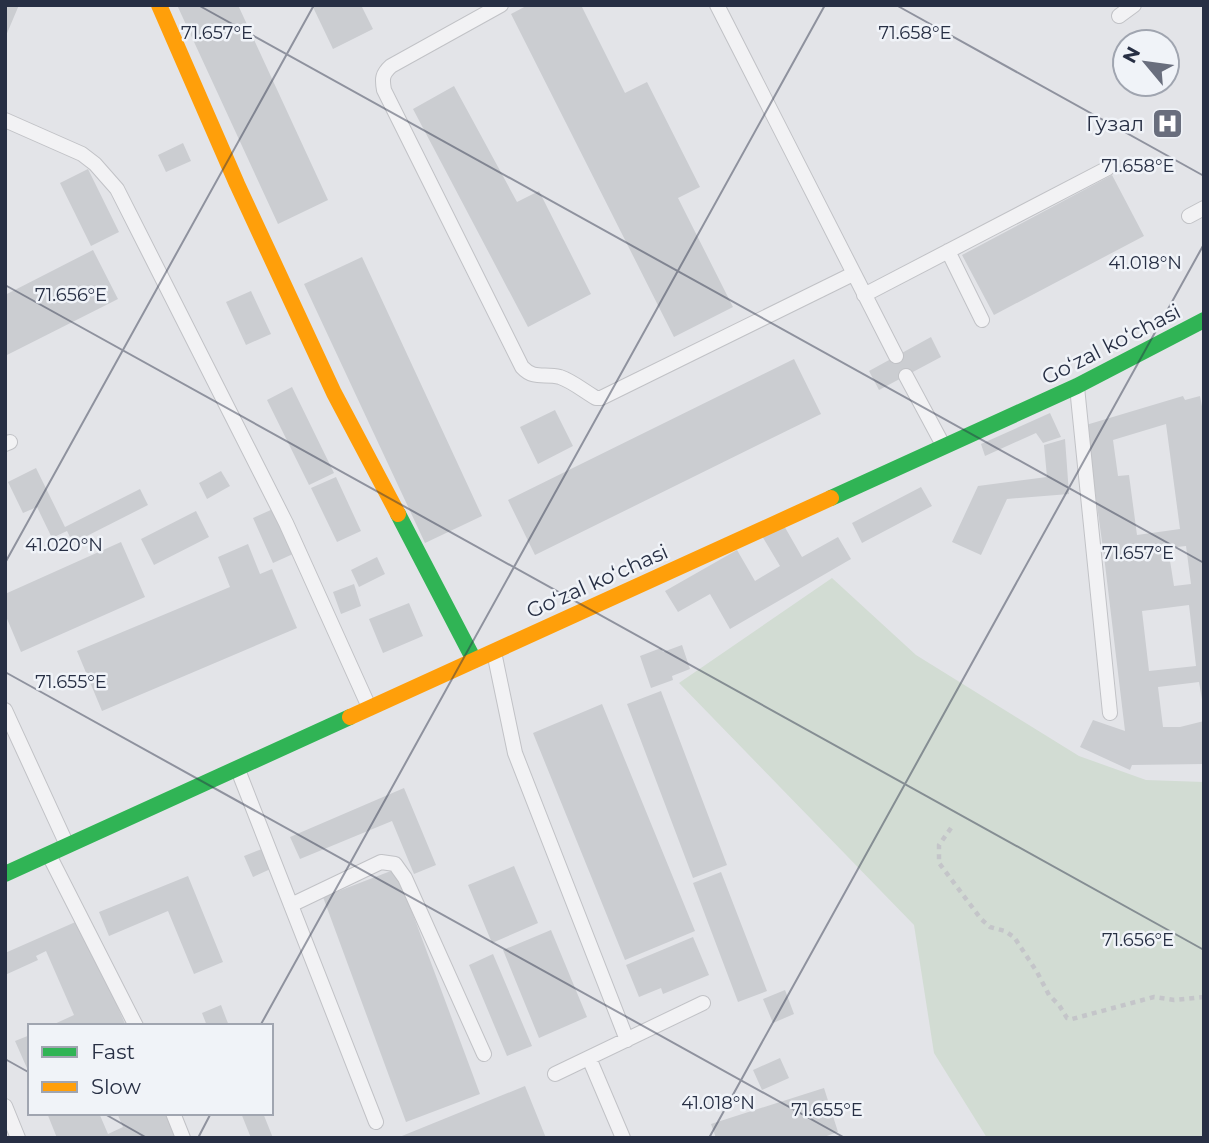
<svg xmlns="http://www.w3.org/2000/svg" width="1209" height="1143" viewBox="0 0 1209 1143" font-family="Montserrat,sans-serif">
	<rect width="100%" height="100%" fill="#e3e4e8"/>
	<path fill="#d2dcd3" d="M832,578L916,655L1079,756L1146,780L1204,782V1138H987L934,1053L914,925L679,683Z"/>
	<path fill="#cbcdd1" fill-rule="evenodd" d="M5,5H19L5,38Z
		M177,5H238L328,200L278,224Z
		M312,5H361L373,29L333,49Z
		M528,5H581L625,93L647,82L700,187L678,198L733,307L674,337L511,14Z
		M454,86L517,202L539,191L591,294L528,327L413,109Z
		M183,143L191,161L166,172L158,155Z
		M88,169L119,232L91,246L60,183Z
		M1112,175L1144,236L994,315L962,255Z
		M93,250L118,299L5,356V295Z
		M362,257L482,516L425,543L304,284Z
		M251,291L271,334L246,345L226,302Z
		M931,337L941,357L879,390L869,371Z
		M794,359L821,414L535,555L508,500Z
		M292,387L334,473L309,485L267,400Z
		M1183,396L1185,400L1200,396L1204,417V711L1199,682L1158,687L1163,727H1180L1204,721V764L1132,765L1130,770L1080,747L1093,720L1125,731L1104,556L1086,425ZM1166,424L1180,529L1137,535L1129,475L1118,476L1113,440ZM1186,546L1191,584L1174,586L1168,548ZM1189,605L1196,666L1149,671L1142,611Z
		M555,410L573,446L538,464L520,427Z
		M1050,413L1061,437L1043,443L1036,433L985,456L981,444Z
		M1065,439L1069,494L1007,499L981,555L952,542L978,486L1047,477L1044,445Z
		M36,468L65,527L140,489L148,505L73,543L67,531L52,538L37,507L23,513L8,482Z
		M221,471L230,486L207,499L199,483Z
		M336,477L361,531L337,542L311,488Z
		M921,487L932,506L862,543L852,523Z
		M273,509L293,554L273,563L253,518Z
		M196,511L209,537L154,565L141,539Z
		M783,524L802,557L838,537L851,559L730,629L710,594L678,612L665,591L737,550L755,581L780,566L762,536Z
		M121,542L145,597L21,652L5,614V594Z
		M248,544L260,574L272,569L297,628L102,711L77,651L230,587L218,557Z
		M377,557L385,574L359,587L351,570Z
		M354,584L361,606L341,614L333,592Z
		M409,603L423,636L383,653L369,619Z
		M682,645L690,669L672,676L673,680L651,688L640,656L661,648L663,652Z
		M661,691L727,865L693,878L627,704Z
		M602,704L695,931L625,960L533,733Z
		M404,788L436,865L414,874L392,821L300,859L290,837Z
		M267,847L275,867L253,877L244,856Z
		M514,866L538,923L492,943L468,885Z
		M396,869L480,1094L406,1122L323,897Z
		M721,872L767,991L738,1002L693,883Z
		M188,876L223,962L194,974L168,911L109,936L99,912Z
		M80,920L126,1026H50L74,1015L46,951L36,956L38,960L5,975V953Z
		M551,930L587,1017L539,1038L503,950Z
		M693,937L709,975L663,994L661,988L639,997L626,965Z
		M493,954L532,1046L507,1056L469,965Z
		M785,990L794,1014L773,1023L763,999Z
		M221,1005L229,1026H207L202,1013Z
		M30,1035V1075L15,1041Z
		M780,1058L789,1078L762,1090L753,1070Z
		M525,1086L546,1138H397Z
		M824,1088L838,1132L821,1138H716L711,1124Z
		M47,1113H99L108,1134L123,1127L117,1113H165L176,1138H57Z
		M241,1113H263L273,1138H251Z"/>
	<g fill="none" stroke-linecap="round" stroke-linejoin="round">
		<defs>
			<path id="lane" d="M501,5L391,66C382,74 382,79 384,90L522,367C534,380 544,373 560,377C572,381 584,391 596,398H601L853,274
				M717,5L896,356
				M1119,16L1134,5
				M5,120L82,154L95,164L117,189L286,523L369,707
				M1189,216L1204,208
				M948,251L982,320
				M864,295L1108,168
				M906,376L943,445
				M1077,387L1110,713
				M5,444L10,442
				M494,652L515,753L627,1040
				M5,710L67,845
				M238,770L376,1122
				M49,855L136,1026
				M291,905L381,862L395,864L405,878L484,1054
				M589,1058L623,1138
				M555,1074L703,1003
				M5,1106L18,1138
				M173,1113L183,1138"/>
		</defs>
		<use href="#lane" stroke="#c1c2c6" stroke-width="16"/>
		<path stroke="#c4c5c9" stroke-width="4.5" stroke-dasharray="5 5" stroke-linecap="butt" d="M951,828L939,845V863L981,919L990,927L1005,931L1014,937L1037,972L1049,995L1059,1005L1067,1018L1072,1019L1154,997L1174,1000L1204,997"/>
		<use href="#lane" stroke="#f2f2f4" stroke-width="14"/>
		<path stroke="#30b455" stroke-width="16" d="M831,498L1077,386L1204,320
			M398,514L474,660
			M5,874L350,717"/>
		<path stroke="#ff9f0a" stroke-width="16" d="M159,5L237,184L334,393L398,514
			M350,717L831,498"/>
	</g>
	<path fill="none" stroke="#272f44" stroke-width="2" stroke-opacity="0.45" d="M198,5L1204,563M896,5L1204,176M5,285L1204,950M5,563L314,5M5,672L845,1138M260,1026L825,5M5,1059L30,1073M103,1113L147,1138M198,1138L211,1113M709,1138L1204,244"/>
	<defs>
		<symbol id="hospital-square" viewBox="-11 -11 22 22"><rect x="-9" y="-9" width="18" height="18" rx="4" fill="#696e7d" stroke="#f0f3f8"/><path d="M-5-5h3v3.5h4V-5h3V5h-3V1.5h-4V5h-3Z" fill="#fff"/></symbol>
	</defs>
	<g fill-rule="evenodd">
		<use href="#hospital-square" x="1150" y="106" width="35" height="35"/>
	</g>
	<g text-anchor="middle" dominant-baseline="central" stroke-width="5" stroke-linejoin="round" paint-order="stroke">
		<g font-size="21" fill="#272f44" stroke="#f0f3f8" text-anchor="end">
			<text x="1144" y="123">Гузал</text>
		</g>
		<g font-size="21" fill="#272f44" stroke="#f0f3f8">
			<text transform="translate(1111 344) rotate(-27)">Goʻzal koʻchasi</text>
			<text transform="translate(597 581) rotate(-24)">Goʻzal koʻchasi</text>
		</g>
	</g>
	<g font-size="18" text-anchor="middle" fill="#272f44" stroke="#f0f3f8" stroke-width="5" stroke-linejoin="round" paint-order="stroke">
		<text x="217" y="39">71.657°E</text>
		<text x="915" y="39">71.658°E</text>
		<text x="1138" y="172">71.658°E</text>
		<text x="1145" y="269">41.018°N</text>
		<text x="71" y="301">71.656°E</text>
		<text x="64" y="551">41.020°N</text>
		<text x="1138" y="559">71.657°E</text>
		<text x="71" y="688">71.655°E</text>
		<text x="1138" y="946">71.656°E</text>
		<text x="718" y="1109">41.018°N</text>
		<text x="827" y="1116">71.655°E</text>
	</g>
	<rect width="1209" height="1143" fill="none" stroke="#272f44" stroke-width="14"/>
	<rect x="28" y="1024" width="245" height="91" fill="#f0f3f8" stroke="#a0a5b0" stroke-width="2"/>
	<rect x="42" y="1047" width="35" height="10" fill="#30b455" stroke="#a0a5b0" stroke-width="2"/>
	<text x="91" y="1059" font-size="21" fill="#272f44">Fast</text>
	<rect x="42" y="1082" width="35" height="10" fill="#ff9f0a" stroke="#a0a5b0" stroke-width="2"/>
	<text x="91" y="1094" font-size="21" fill="#272f44">Slow</text>
	<g transform="translate(1146 63) rotate(299)"><circle r="33" fill="#f0f3f8" stroke="#a0a5b0" stroke-width="2"/>
	<path d="M0-5L12 26L0 18L-12 26Z" fill="#696e7d"/>
	<text y="-10" font-size="19" font-weight="bold" text-anchor="middle" fill="#272f44">N</text>
	</g>
</svg>
